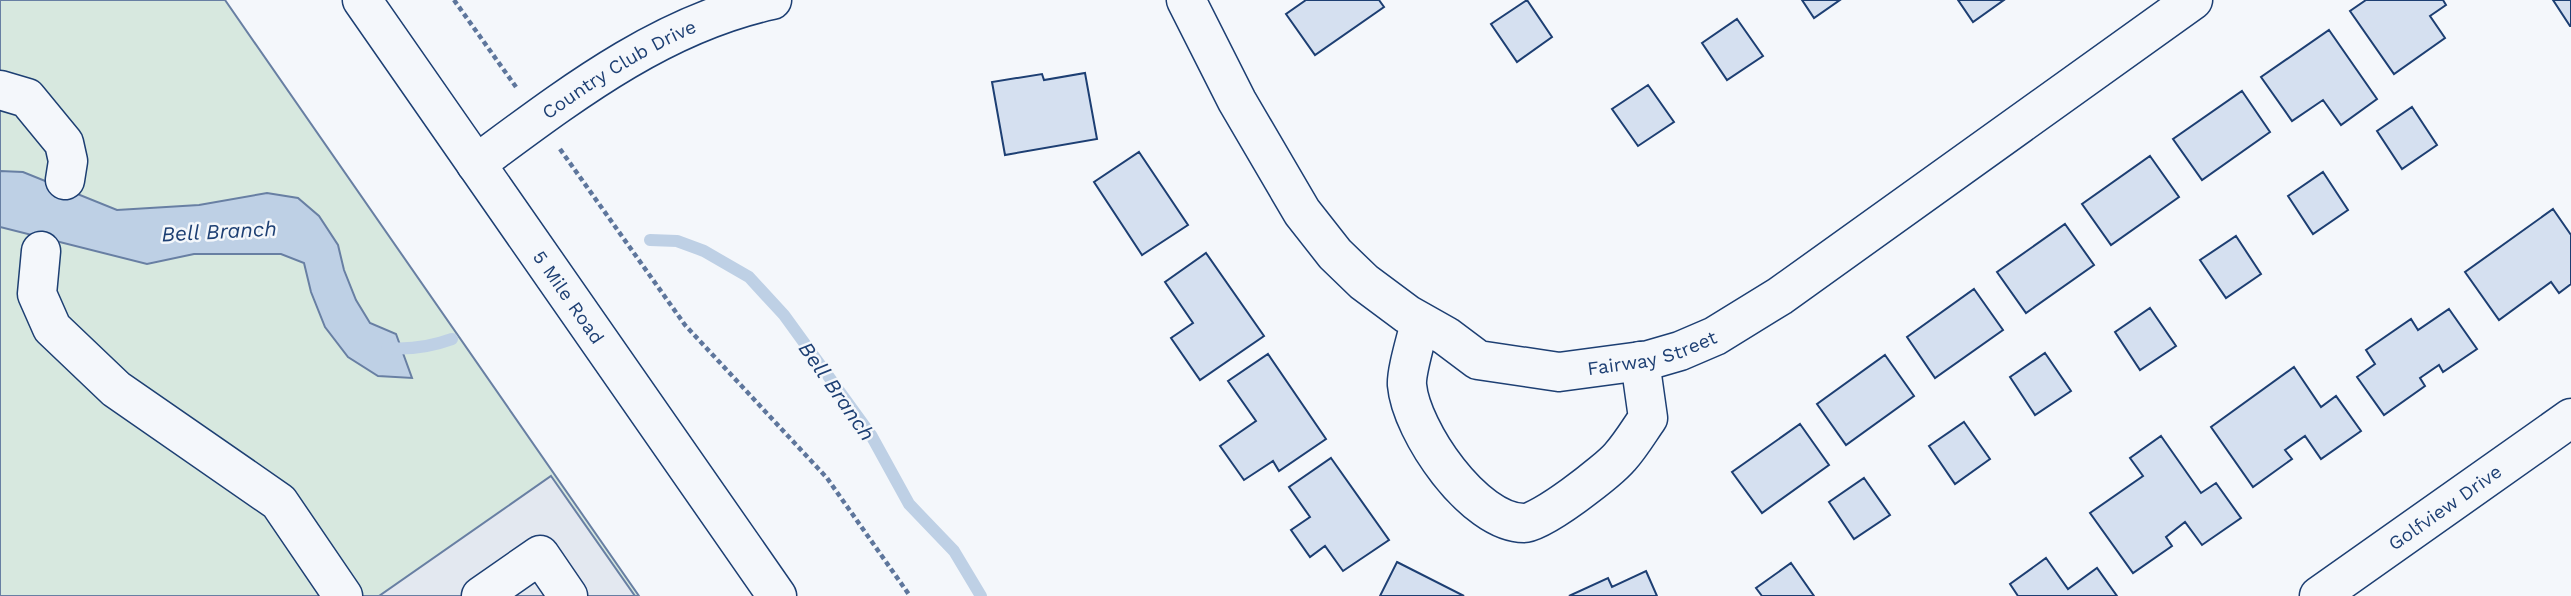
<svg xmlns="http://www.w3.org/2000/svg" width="2571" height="596" viewBox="0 0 2571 596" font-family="'Work Sans',sans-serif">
	<rect width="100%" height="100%" fill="#f4f7fb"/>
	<path fill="#d7e8df" stroke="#687fa3" stroke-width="2" d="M0,0H225L639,596H0Z"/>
	<path fill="#e3e8f0" stroke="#687fa3" stroke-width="2" d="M551,476L635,596H379Z"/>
	<path fill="#bed0e5" stroke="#687fa3" stroke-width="2" d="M0,171L23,172L117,210L199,205L267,193L298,198L319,216L338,245L344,270L356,300L370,323L396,334L412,378L378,376L348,357L325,327L311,292L304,263L281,254H194L147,264L0,227Z"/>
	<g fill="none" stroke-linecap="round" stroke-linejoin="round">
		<path stroke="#bed0e5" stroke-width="12" d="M650,240L677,241L704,251L749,277L784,315L871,435L909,504L954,551L981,596
			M387,348C411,350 430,347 452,339"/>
	</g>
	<path fill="#d5e0f0" stroke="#1d3f73" stroke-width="2" d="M1306,0H1379L1384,7L1315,55L1286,14Z
		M1527,0L1552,37L1517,62L1491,24Z
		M1802,0H1840L1814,18Z
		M1958,0H2004L1973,22Z
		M2366,0H2443L2446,5L2430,16L2445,38L2394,74L2350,11Z
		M2553,0H2571V26H2570Z
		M1737,19L1763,56L1727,80L1702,43Z
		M2329,30L2377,99L2341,125L2323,100L2292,121L2261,77Z
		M1085,73L1097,139L1005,155L992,82L1042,74L1044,80Z
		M1648,85L1674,122L1638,146L1612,109Z
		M2242,91L2270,132L2202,180L2173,139Z
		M2412,107L2437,145L2402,169L2377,131Z
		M1139,152L1188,225L1142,255L1094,182Z
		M2150,156L2179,197L2111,245L2082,204Z
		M2323,172L2348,210L2313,234L2288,196Z
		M2553,209L2571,235V284L2559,293L2551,282L2499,320L2465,272Z
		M2065,224L2094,265L2026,313L1997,272Z
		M2236,236L2261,274L2226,298L2200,260Z
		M1206,253L1264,336L1200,380L1171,338L1193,323L1165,282Z
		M1974,289L2003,330L1935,378L1907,337Z
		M2150,308L2176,346L2140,370L2115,332Z
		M2449,309L2477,349L2443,372L2439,365L2420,378L2425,386L2384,415L2357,377L2375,364L2366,350L2411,319L2418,330Z
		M2045,353L2071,391L2035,415L2010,377Z
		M1268,354L1326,439L1279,471L1273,461L1244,480L1220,446L1256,421L1228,381Z
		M1885,355L1914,396L1846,445L1817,404Z
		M2294,367L2321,407L2336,396L2361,431L2321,459L2305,436L2285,450L2292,459L2253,487L2211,427Z
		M1964,422L1990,459L1955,484L1929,446Z
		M1800,424L1829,465L1762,513L1732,472Z
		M2161,436L2201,493L2216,483L2241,518L2202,545L2185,522L2166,537L2172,546L2133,573L2090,513L2143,476L2130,458Z
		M1331,458L1389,540L1343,571L1325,546L1310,557L1291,530L1310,517L1289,487Z
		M1864,478L1890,515L1854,539L1829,502Z
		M2046,558L2068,589L2097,568L2117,596H2018L2010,584Z
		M1397,562L1464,596H1380Z
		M1791,563L1814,596H1762L1756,588Z
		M1646,571L1657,596H1569L1608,578L1612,587Z"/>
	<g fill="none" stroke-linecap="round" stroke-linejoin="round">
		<defs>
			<g id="minor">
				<path id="s1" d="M1186,0L1237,101L1302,212L1335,254L1364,282L1407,314L1446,336L1478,360L1559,372L1649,360L1680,351L1715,336L1780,296L2193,0"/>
				<path d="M0,90L27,98L64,143L68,161L65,180"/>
				<path id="s2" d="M476,164C567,97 660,24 772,0"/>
				<path d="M41,251L37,294L52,328L116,389L279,502L343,596"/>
				<path d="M1420,322C1417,337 1406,371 1407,385C1411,431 1474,523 1524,523C1540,524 1608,471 1620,457C1630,446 1639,431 1648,418L1640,361"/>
				<path d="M481,596L540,555L568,596"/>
				<path id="s3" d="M2319,596L2571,418"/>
			</g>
			<g id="major">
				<path id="s4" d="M362,0L777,596"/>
			</g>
		</defs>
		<use href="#minor" stroke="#1d3f73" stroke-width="41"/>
		<use href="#major" stroke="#1d3f73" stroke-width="41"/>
		<path stroke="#5e769c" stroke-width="4.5" stroke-dasharray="5 3.5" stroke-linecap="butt" d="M454,0L516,87
			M560,149L685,325L827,478L910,596"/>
		<use href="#minor" stroke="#f4f7fb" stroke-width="38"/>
		<use href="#major" stroke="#f4f7fb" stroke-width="38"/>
	</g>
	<g text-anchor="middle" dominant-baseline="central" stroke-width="5" stroke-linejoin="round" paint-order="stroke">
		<g font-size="19" fill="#1d3f73" stroke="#f4f7fb">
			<text stroke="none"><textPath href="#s2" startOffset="172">Country Club Drive</textPath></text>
			<text stroke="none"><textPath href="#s4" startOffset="362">5 Mile Road</textPath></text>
			<text stroke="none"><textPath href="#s1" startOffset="651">Fairway Street</textPath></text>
			<text stroke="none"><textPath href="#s3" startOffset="154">Golfview Drive</textPath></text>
		</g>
		<g font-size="21" font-style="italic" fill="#1d3f73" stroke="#f4f7fb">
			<text transform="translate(219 231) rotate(-3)">Bell Branch</text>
			<text transform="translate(837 391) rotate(55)">Bell Branch</text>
		</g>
	</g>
</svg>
